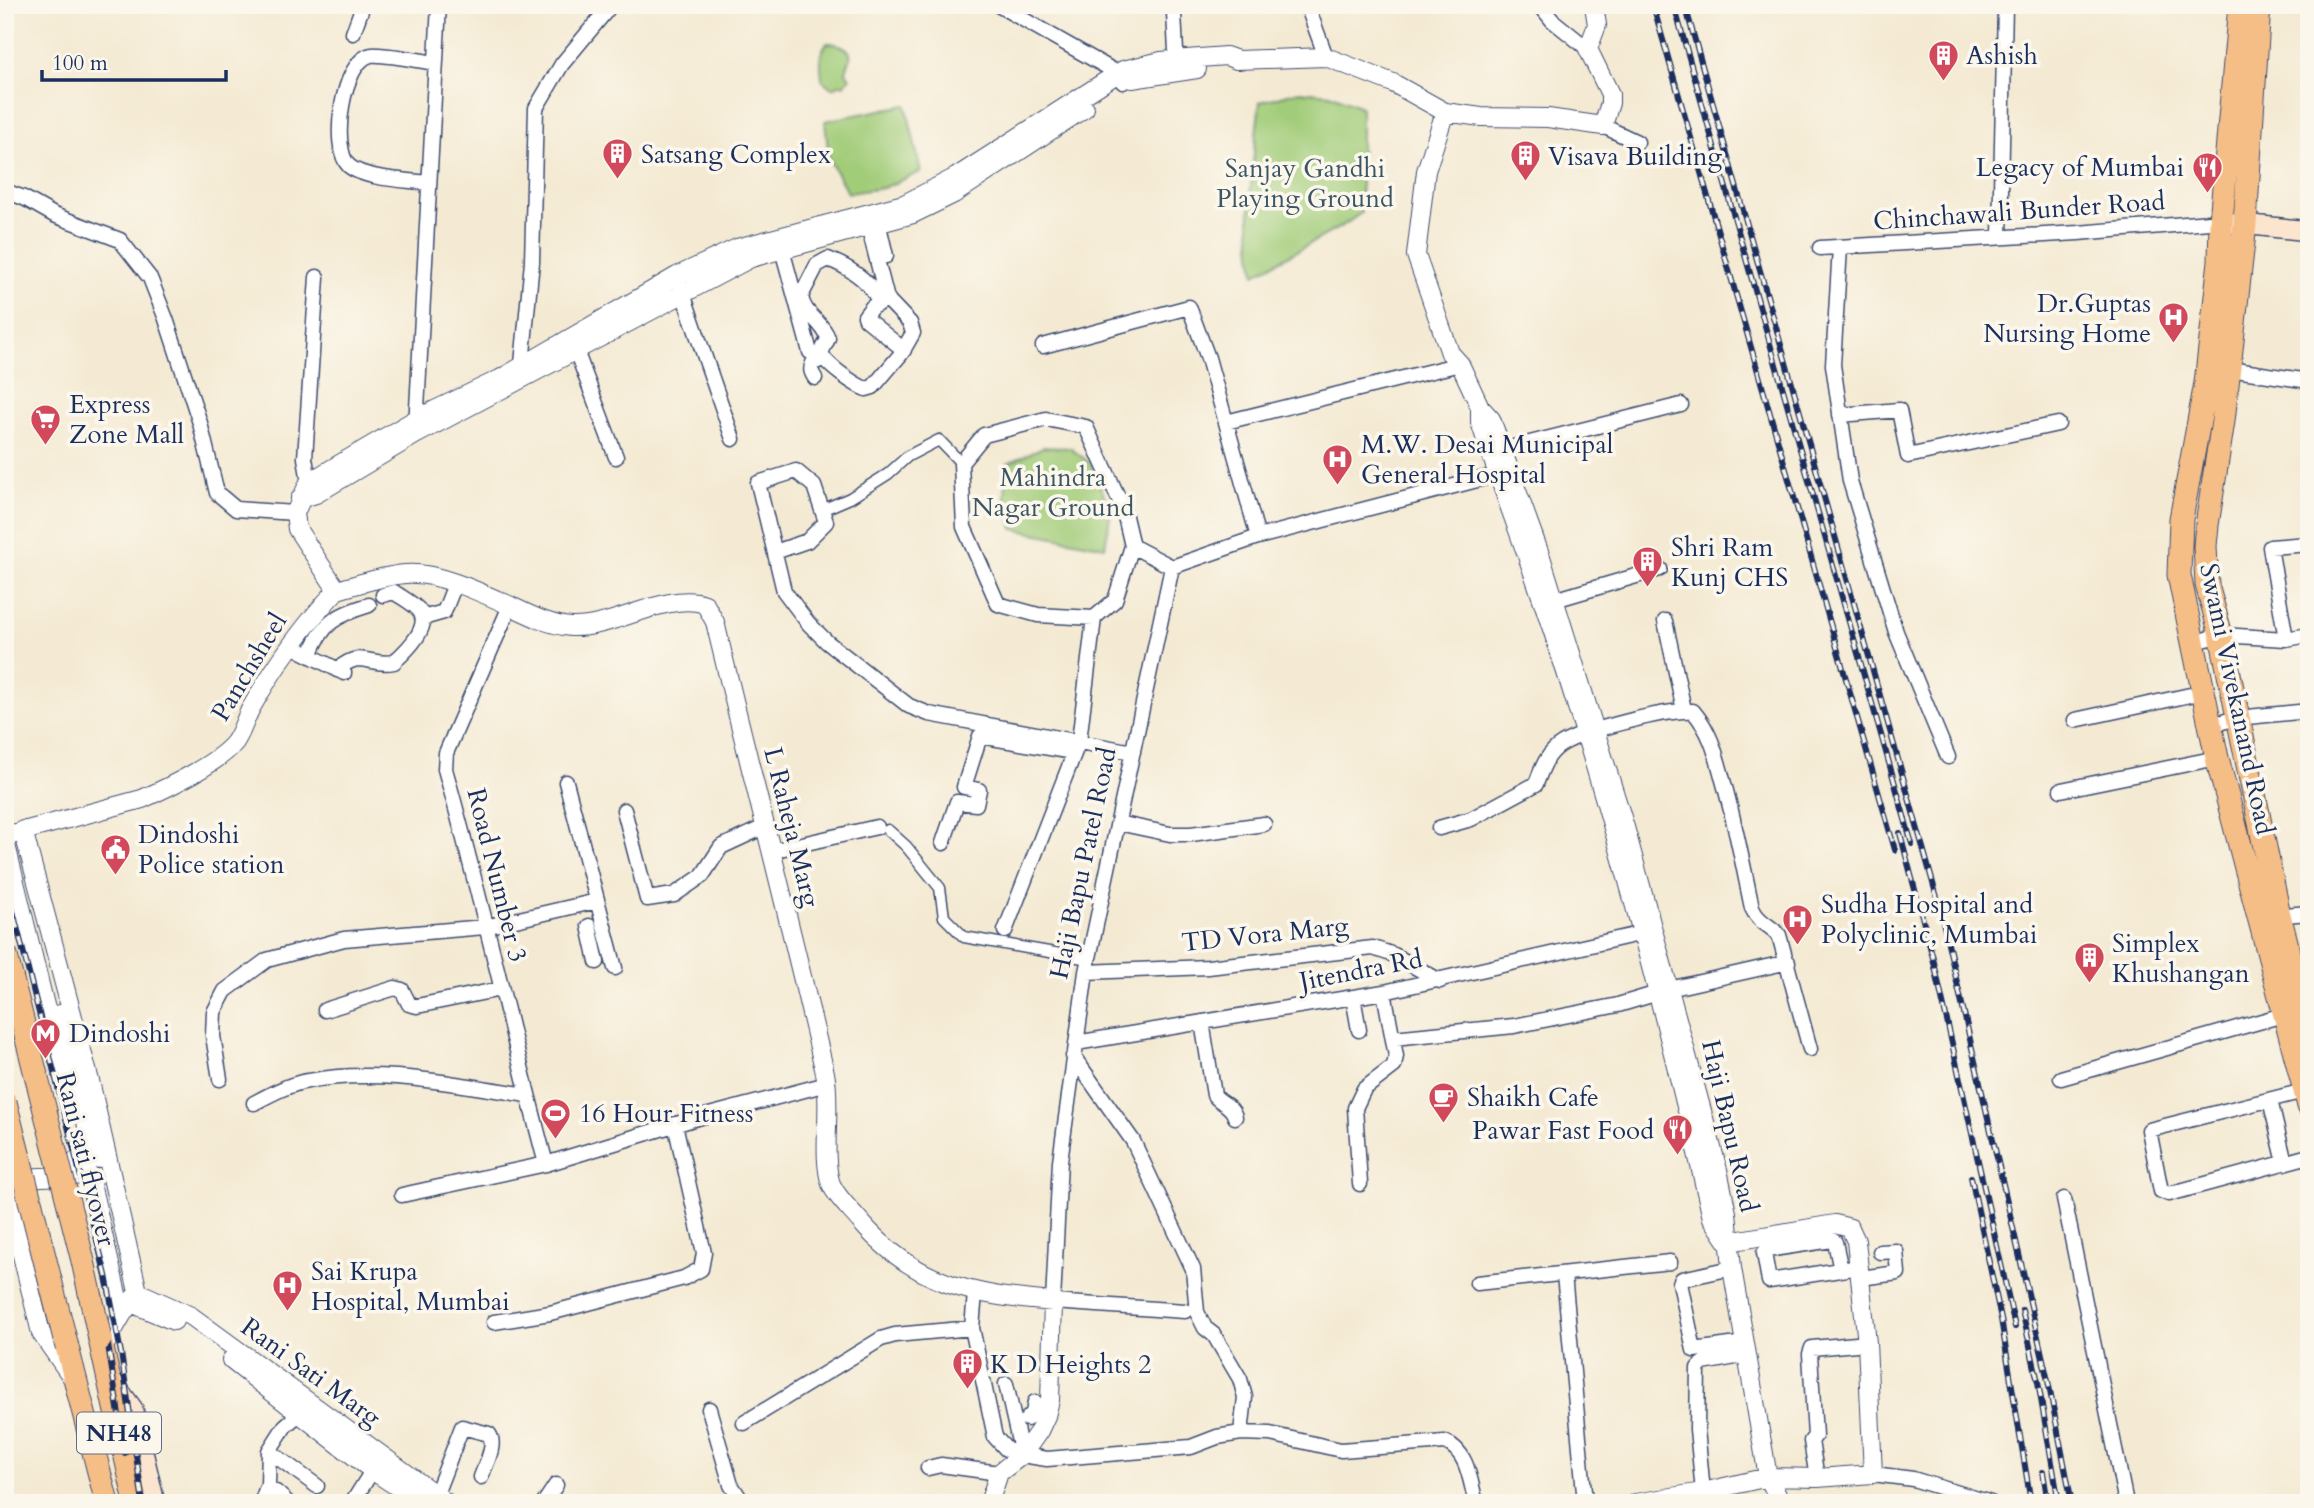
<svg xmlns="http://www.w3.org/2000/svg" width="2314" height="1508" viewBox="0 0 2314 1508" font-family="Cardo,serif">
	<rect width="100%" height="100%" fill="#fbf7ec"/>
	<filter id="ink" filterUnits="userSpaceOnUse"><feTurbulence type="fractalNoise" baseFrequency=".0143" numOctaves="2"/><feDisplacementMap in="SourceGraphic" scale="14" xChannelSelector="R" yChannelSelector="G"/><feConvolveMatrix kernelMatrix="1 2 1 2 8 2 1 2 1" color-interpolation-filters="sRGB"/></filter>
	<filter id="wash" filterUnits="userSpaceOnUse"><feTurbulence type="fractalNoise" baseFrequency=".00686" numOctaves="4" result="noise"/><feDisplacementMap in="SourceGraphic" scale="28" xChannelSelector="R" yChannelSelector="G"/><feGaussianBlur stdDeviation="1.57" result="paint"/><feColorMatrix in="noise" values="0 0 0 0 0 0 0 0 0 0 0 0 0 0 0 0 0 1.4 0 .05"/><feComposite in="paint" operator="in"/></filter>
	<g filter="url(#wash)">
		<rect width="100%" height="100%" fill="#f4ead3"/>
		<path fill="#a1cc78" stroke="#5e7e6b" stroke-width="2" d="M827,43C836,43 853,47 850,59C849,63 847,67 846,72L850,78L844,85H839L832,88L822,80C821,65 818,54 827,43Z
			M1299,91L1330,94L1361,107V213L1344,225L1255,274C1244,216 1253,160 1260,102Z
			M906,105L921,172L883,188L848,193L829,160L825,121Z
			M1043,447L1070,448L1090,463L1111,511L1105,547L1013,529L1005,497L1007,464Z"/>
	</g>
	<g filter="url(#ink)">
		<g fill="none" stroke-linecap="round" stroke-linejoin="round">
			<defs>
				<path id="pedestrian" d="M822,510L850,498L888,474L908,456L939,440L961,463
					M888,830L906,846L940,888L944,917L964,937L1089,959"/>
				<path id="minor" d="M998,5L1114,71L1123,82
					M1171,5L1174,13L1177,71
					M1307,5L1326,57
					M1540,5L1552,20L1588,49
					M353,33L363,5
					M1603,126L1637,142
					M427,183C407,180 364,179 349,166C330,148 342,61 371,55C381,53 422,61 435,63
					M5,191L24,198L54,215L120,240L150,278L166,319L200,423L217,493L236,509L295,513
					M876,213L886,256
					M866,217L887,299L910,323L913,333L901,354L873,387L866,389C857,386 822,363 822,353C822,348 827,343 828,338C822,320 803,315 801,296L817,265L828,259C846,266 868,279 876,296
					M2000,237L2005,5
					M780,242L810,352
					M1840,247L1833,365L1850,481L1896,632L1948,757
					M1820,248L2078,233L2221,221
					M680,285L733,439
					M888,299L872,307L865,316L866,319L904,350
					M572,340L616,457
					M1043,346L1189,307L1208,358L1258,537
					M2229,369L2309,381
					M521,374L532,262L536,108L562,64L611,5
					M815,378C811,372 810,369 813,363L823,359
					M1840,415L1899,410L1908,456L2058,424
					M1046,419L1086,427L1123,508L1132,546L1115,600L1094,618L1038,615L998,604L964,527L961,463L984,435Z
					M1226,422L1460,364
					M416,427L439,5
					M1502,450L1681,405
					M312,488L309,482L305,458L317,277
					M1132,546L1172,567
					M775,552L807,541L826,522L814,486L796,471L758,483L784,591L808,623L827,642L909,706L929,714L1133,752
					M1544,603L1660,569
					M510,606L446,753L445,769C482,900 511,1033 546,1164
					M423,618L444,612L455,584
					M1665,621L1684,710
					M2286,639L2270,547L2309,544
					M2192,643L2221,635L2286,639L2309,635
					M292,646L344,673
					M310,656C322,623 336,615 369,605
					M337,670C363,648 367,667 394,662C406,651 434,625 418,609C412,603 401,597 394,592L383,595
					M2075,720L2204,692
					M2211,725L2237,718L2309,711
					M566,782L615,968
					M2061,790L2217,758
					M624,810L647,899L674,895L702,876L721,847L764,827
					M1118,823L1170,834H1191L1264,824
					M1439,828L1471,819L1536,784C1542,768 1547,753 1562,744C1585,730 1668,709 1693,711C1711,732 1716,754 1723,780C1735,822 1743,865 1752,908C1758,922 1768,924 1779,935L1810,1049
					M943,843L957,802L976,804L979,790L964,787L980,736L1073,752
					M771,851L877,827
					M2272,916L2309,913
					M589,926L597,962
					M1005,931L1079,741L1094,618
					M1086,972L1208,967L1373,948L1394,955L1440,981
					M1669,989L1788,962
					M1353,997L1359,1030
					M325,1010L395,988L402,990L409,1004L417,1006L501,989
					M1202,1022L1214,1095C1221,1104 1232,1105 1235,1117
					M1393,1038L1514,1026L1618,1005L1658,993
					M1076,1043L1384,992L1652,931
					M1073,1056L1133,1141L1193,1269L1197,1312L1205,1328L1214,1335L1240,1379L1245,1397L1241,1433
					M2061,1078L2283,1015
					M220,1079L213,1036L214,1012L225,991L267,960L344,939L485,927L597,901
					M2304,1091L2149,1130L2161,1191L2169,1194L2309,1156
					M2270,1100L2285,1163
					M254,1103C271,1094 289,1084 308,1081C380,1067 456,1085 528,1095
					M1360,1184L1355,1108L1364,1089L1394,1066L1396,1056L1384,992
					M402,1195L546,1164L690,1120L827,1084
					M2064,1199L2126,1503
					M1732,1268L1682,1279L1680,1283L1694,1350L1745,1343
					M1841,1270L1835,1242L1832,1240L1767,1250L1764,1253L1769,1281L1859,1267
					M1564,1274L1585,1503
					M1860,1278L1898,1273L1896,1251L1880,1252
					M1477,1283L1670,1262
					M975,1293L972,1328L995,1437L1006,1449L1022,1455L1047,1459L1191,1447L1217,1437L1241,1433L1270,1434L1341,1450L1445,1442C1468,1451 1470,1481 1476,1503
					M1185,1311L1053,1302L1060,1161L1086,972L1172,567L1258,537L1508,472
					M494,1322L550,1313L684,1278L701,1269L704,1253L675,1124
					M1006,1384L1022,1455
					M709,1409L731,1485L743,1503
					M1027,1419L1033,1413L1035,1402
					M744,1423L881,1339L895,1335L972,1328
					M269,1451L317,1486
					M928,1468L941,1465L999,1473
					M1873,1474L1913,1479L1991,1503
					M1817,1478L1811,1441L1815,1436L1810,1354L1812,1348L1867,1343
					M276,1492L288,1503
					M1703,1492L1697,1429L1698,1368L1703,1363L1747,1355
					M433,1502L462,1427L489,1434C497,1445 485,1465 481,1477
					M261,1503L268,1484L269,1451L285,1426L306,1408
					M352,1503L377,1463
					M544,1503L556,1485"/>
				<path id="tertiary" d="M1132,79L1197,69
					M1445,112L1426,171L1416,255L1450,353L1460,364L1480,407
					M300,499L316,494L415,435L751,258L913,214L954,194L1085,108
					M337,590L297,529L295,513L309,482L416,419L500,379L677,276L737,248L904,204L956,177L1123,70L1161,61L1226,56L1237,60L1326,57L1393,83L1445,112L1481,117L1548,118L1603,126L1610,103V94L1588,49L1597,25L1594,5
					M337,590C359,584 382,576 405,574C436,571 482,593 511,606C530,615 549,625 571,627C613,629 666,591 705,604L715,622C751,772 790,922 825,1073C832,1106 821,1156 831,1184C837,1198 851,1210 860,1221C916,1286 973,1295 1053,1302L1050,1400L1046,1416L1039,1431L1022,1455L999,1473L989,1503
					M23,830L90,1081L138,1292L122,1315L102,1350
					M5,836L142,799C167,788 219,763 235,742C242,732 245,719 251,708C275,666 304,625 337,590
					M5,841L62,1075
					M59,1014L93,1150
					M56,1165L107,1157
					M5,1177L18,1178L89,1175L122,1315
					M5,1186L41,1333L71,1376
					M1728,1242L1712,1218C1665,1010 1611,804 1543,602C1523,542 1500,483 1480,422V407L1491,419L1541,557L1625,827L1718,1170L1727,1213L1732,1268L1768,1477L1781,1503
					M138,1292L191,1316L447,1503
					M131,1303L174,1321
					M231,1360L373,1471L422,1503
					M1635,1503L1703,1492L1768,1477L1817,1478L1873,1474L1867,1343L1856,1241L1850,1228L1835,1224L1728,1242"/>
				<path id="secondary" d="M2233,223L2309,231
					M110,1378L133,1409L155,1503"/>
				<path id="primary" d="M2240,5L2221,221L2220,261L2206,383L2181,519L2179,575L2217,758L2309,1106
					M2259,5L2245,224L2223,421L2207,525L2205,546L2207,585L2221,635L2279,915L2309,1031"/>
				<path id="trunk" d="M100,1339L136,1503
					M67,1347L107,1503"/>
			</defs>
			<use href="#pedestrian" stroke="#3c4b70" stroke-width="13"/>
			<use href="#minor" stroke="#3c4b70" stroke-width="17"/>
			<use href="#tertiary" stroke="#3c4b70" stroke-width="20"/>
			<use href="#secondary" stroke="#3c4b70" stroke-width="22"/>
			<use href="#primary" stroke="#3c4b70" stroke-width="25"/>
			<use href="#trunk" stroke="#3c4b70" stroke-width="25"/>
			<use href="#pedestrian" stroke="#fff" stroke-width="10"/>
			<use href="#minor" stroke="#fff" stroke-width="14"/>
			<use href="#tertiary" stroke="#fff" stroke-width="18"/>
			<use href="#secondary" stroke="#fbe5cf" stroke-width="19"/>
			<use href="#primary" stroke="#f6be87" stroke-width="23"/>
			<use href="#trunk" stroke="#f6be87" stroke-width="23"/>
			<defs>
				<path id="rail" d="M1653,5L1895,850
					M1674,5L1912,844
					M1685,5L1940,908L2048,1381L2072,1503
					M1900,833L1933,958L2015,1327
					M5,880L106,1275L121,1353L143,1503
					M1971,1177L2001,1319L2031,1503
					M100,1294L125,1453
					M2022,1310L2038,1382L2059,1503
					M2043,1472L2048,1503"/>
			</defs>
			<use href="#rail" stroke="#1b2f5e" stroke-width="6"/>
			<use href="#rail" stroke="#fbf7ec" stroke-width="3.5" stroke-dasharray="10" stroke-linecap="butt"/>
			<defs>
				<path id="trunk-bridge" d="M5,952L83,1261L100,1339
					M5,1102L67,1347"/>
			</defs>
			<use href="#trunk-bridge" stroke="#3c4b70" stroke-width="25" stroke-linecap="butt"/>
			<use href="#trunk-bridge" stroke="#f6be87" stroke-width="23"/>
		</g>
	</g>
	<defs>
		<symbol id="building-pin" viewBox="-11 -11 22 30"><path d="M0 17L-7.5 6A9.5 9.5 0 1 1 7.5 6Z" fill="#d1495b" stroke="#fbf7ec"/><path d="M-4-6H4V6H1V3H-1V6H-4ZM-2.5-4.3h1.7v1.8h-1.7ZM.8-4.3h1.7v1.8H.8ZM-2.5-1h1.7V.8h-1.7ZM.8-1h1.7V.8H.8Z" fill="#fff"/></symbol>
		<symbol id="restaurant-pin" viewBox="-11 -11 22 30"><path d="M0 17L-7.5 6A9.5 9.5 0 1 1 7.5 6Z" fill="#d1495b" stroke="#fbf7ec"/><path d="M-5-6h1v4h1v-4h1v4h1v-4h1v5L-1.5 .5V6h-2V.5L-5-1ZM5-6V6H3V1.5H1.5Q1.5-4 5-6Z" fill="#fff"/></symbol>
		<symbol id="hospital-pin" viewBox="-11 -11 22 30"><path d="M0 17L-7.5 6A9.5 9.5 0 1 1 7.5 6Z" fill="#d1495b" stroke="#fbf7ec"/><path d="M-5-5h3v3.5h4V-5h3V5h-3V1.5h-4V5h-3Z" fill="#fff"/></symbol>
		<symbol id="supermarket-pin" viewBox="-11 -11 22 30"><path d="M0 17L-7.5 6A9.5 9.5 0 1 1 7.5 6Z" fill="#d1495b" stroke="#fbf7ec"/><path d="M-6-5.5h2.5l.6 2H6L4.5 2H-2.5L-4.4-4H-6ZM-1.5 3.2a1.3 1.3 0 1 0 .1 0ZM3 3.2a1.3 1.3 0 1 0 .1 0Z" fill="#fff"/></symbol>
		<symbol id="civic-pin" viewBox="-11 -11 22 30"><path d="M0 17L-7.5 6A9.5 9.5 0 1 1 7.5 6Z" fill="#d1495b" stroke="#fbf7ec"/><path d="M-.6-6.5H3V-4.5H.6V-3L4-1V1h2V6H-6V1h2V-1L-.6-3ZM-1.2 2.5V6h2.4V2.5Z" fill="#fff"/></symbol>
		<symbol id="metro-pin" viewBox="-11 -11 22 30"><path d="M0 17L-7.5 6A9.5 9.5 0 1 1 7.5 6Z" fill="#d1495b" stroke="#fbf7ec"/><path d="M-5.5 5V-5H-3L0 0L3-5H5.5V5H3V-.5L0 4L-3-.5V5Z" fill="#fff"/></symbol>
		<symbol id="cafe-pin" viewBox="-11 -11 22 30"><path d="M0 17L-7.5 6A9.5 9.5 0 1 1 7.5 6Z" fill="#d1495b" stroke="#fbf7ec"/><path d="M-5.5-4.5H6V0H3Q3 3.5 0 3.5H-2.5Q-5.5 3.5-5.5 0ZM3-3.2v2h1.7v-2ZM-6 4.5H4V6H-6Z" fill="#fff"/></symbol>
		<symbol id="stadium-pin" viewBox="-11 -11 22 30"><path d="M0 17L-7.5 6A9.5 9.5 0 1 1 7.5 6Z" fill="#d1495b" stroke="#fbf7ec"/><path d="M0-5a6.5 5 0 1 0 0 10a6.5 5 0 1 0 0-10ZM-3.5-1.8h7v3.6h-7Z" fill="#fff"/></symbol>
	</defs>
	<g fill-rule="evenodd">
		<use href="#building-pin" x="1926" y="38" width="35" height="47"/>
		<use href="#building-pin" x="600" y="136" width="35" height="47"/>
		<use href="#building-pin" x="1508" y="138" width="35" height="47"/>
		<use href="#restaurant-pin" x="2190" y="150" width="35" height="47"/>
		<use href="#hospital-pin" x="2156" y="300" width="35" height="47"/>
		<use href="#supermarket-pin" x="28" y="402" width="35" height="47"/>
		<use href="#hospital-pin" x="1320" y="442" width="35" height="47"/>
		<use href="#building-pin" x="1630" y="544" width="35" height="47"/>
		<use href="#civic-pin" x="98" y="832" width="35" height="47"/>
		<use href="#hospital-pin" x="1780" y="902" width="35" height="47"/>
		<use href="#building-pin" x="2072" y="940" width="35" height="47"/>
		<use href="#metro-pin" x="28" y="1016" width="35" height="47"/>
		<use href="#cafe-pin" x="1426" y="1080" width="35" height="47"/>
		<use href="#stadium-pin" x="538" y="1096" width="35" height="47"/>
		<use href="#restaurant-pin" x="1660" y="1112" width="35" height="47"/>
		<use href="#hospital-pin" x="270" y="1268" width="35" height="47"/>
		<use href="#building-pin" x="950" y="1346" width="35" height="47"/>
	</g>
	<g text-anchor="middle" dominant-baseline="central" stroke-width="7" stroke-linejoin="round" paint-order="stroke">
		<rect fill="#fbf7ec" stroke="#5e6b89" stroke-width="2" x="77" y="1412.5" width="84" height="41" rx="5"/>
		<g font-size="24" font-weight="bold" fill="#1b2f5e">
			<text x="119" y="1433">NH48</text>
		</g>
		<g font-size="26" fill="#1b2f5e" stroke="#fbf7ec" text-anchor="start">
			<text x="1966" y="55">Ashish</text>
			<text x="641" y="154">Satsang Complex</text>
			<text x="1548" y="156">Visava Building</text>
			<text x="2184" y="167" text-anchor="end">Legacy of Mumbai</text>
			<text x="2151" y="303" text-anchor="end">Dr.Guptas<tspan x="2151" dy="30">Nursing Home</tspan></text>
			<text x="69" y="404">Express<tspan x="69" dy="30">Zone Mall</tspan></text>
			<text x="1361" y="444">M.W. Desai Municipal<tspan x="1361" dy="30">General Hospital</tspan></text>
			<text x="1671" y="547">Shri Ram<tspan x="1671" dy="30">Kunj CHS</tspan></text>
			<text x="138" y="834">Dindoshi<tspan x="138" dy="30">Police station</tspan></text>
			<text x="1821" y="904">Sudha Hospital and<tspan x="1821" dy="30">Polyclinic, Mumbai</tspan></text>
			<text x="2112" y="943">Simplex<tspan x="2112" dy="30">Khushangan</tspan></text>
			<text x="69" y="1033">Dindoshi</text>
			<text x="1467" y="1097">Shaikh Cafe</text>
			<text x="579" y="1113">16 Hour Fitness</text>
			<text x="1654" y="1130" text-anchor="end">Pawar Fast Food</text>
			<text x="311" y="1271">Sai Krupa<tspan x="311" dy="30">Hospital, Mumbai</tspan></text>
			<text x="990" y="1364">K D Heights 2</text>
		</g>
		<g font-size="26" fill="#3c5664" stroke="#fbf7ec">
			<text x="1305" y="168">Sanjay Gandhi<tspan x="1305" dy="30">Playing Ground</tspan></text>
			<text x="1053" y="477">Mahindra<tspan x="1053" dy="30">Nagar Ground</tspan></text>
		</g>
		<g font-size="26" fill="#1b2f5e" stroke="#fbf7ec">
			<text transform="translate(2019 211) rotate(-4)">Chinchawali Bunder Road</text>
			<text transform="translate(249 667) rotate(-59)">Panchsheel</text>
			<text transform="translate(2237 699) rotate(78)">Swami Vivekanand Road</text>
			<text transform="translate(792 827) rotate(76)">L Raheja Marg</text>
			<text transform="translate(1083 863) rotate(-78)">Haji Bapu Patel Road</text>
			<text transform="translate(497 875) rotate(76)">Road Number 3</text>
			<text transform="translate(1265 934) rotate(-6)">TD Vora Marg</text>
			<text transform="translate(1361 970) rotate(-11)">Jitendra Rd</text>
			<text transform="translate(1730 1126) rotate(77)">Haji Bapu Road</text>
			<text transform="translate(86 1159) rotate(76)">Rani sati flyover</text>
			<text transform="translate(311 1372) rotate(36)">Rani Sati Marg</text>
		</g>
	</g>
	<rect width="2314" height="1508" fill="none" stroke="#fbf7ec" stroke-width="28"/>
	<path d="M42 70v10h184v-10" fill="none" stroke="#1b2f5e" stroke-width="3.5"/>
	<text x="52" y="70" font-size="21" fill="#1b2f5e" stroke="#fbf7ec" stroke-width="5" paint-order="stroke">100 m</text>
</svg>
